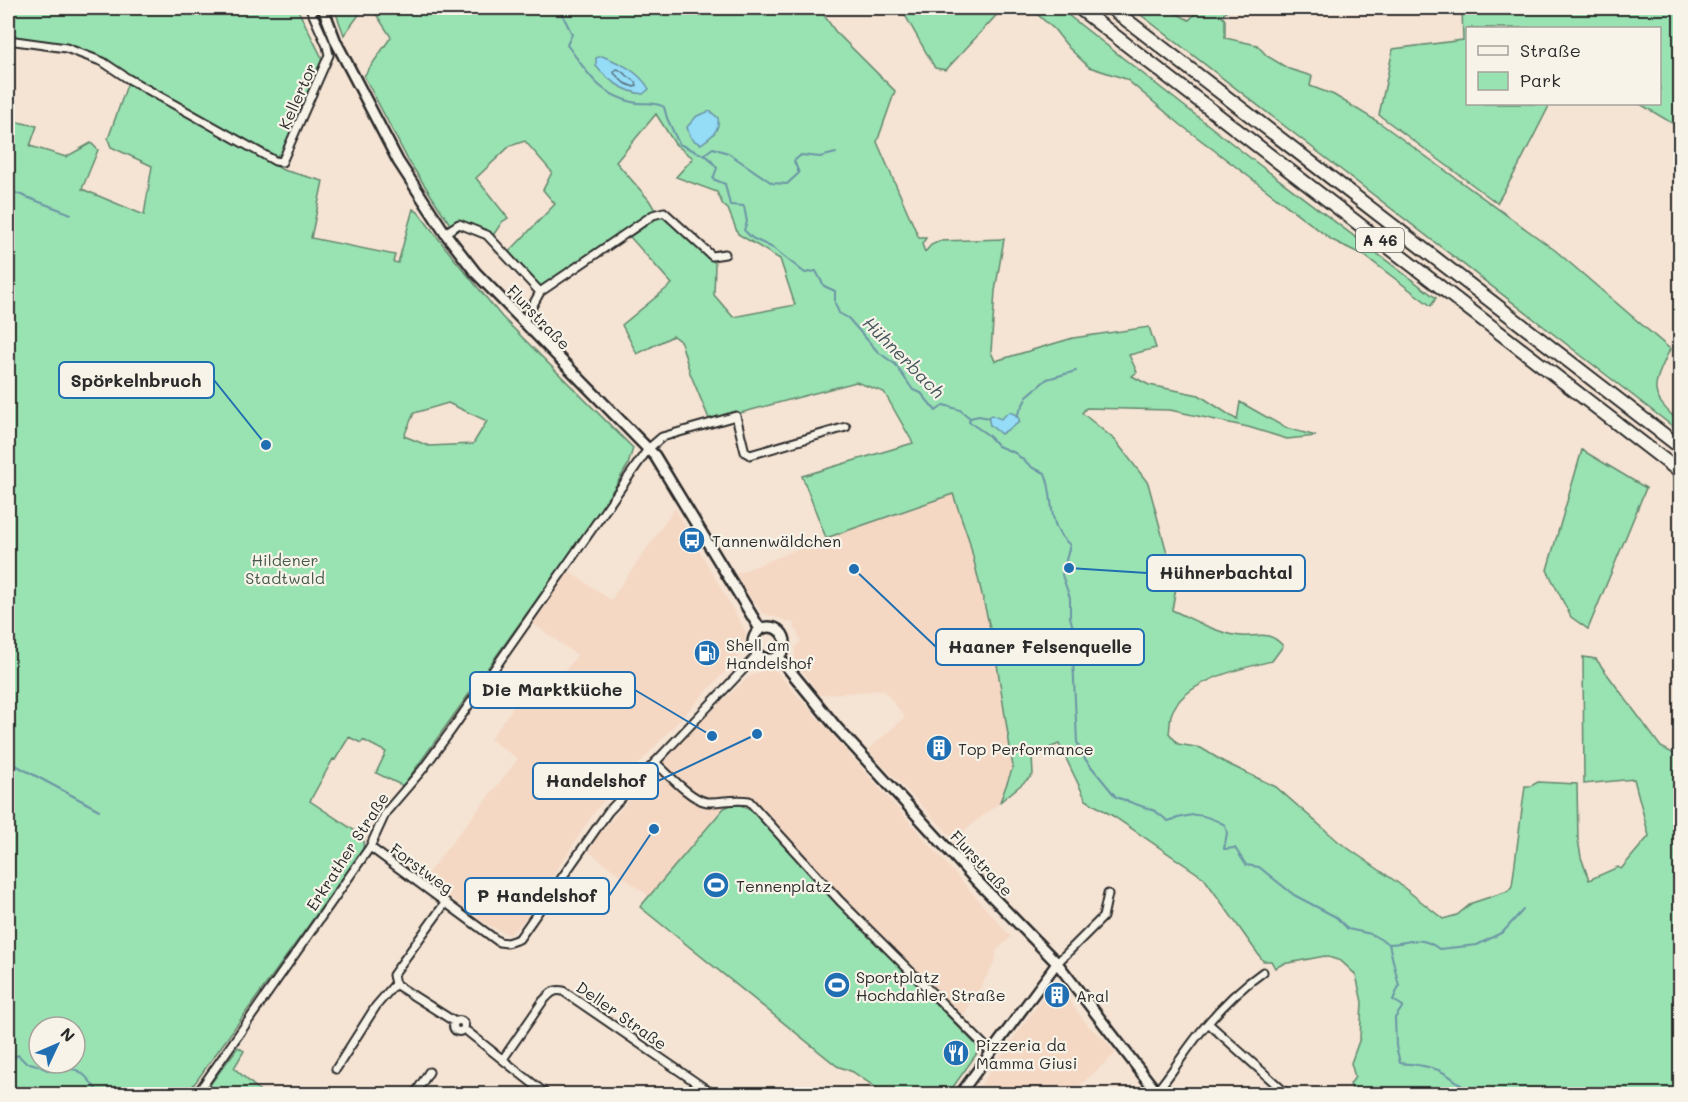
<svg xmlns="http://www.w3.org/2000/svg" width="1688" height="1102" viewBox="0 0 1688 1102" font-family="Mali,sans-serif">
	<rect width="100%" height="100%" fill="#f5e3d3"/>
	<filter id="ink" filterUnits="userSpaceOnUse"><feTurbulence type="fractalNoise" baseFrequency=".0167" numOctaves="2"/><feDisplacementMap in="SourceGraphic" scale="12" xChannelSelector="R" yChannelSelector="G"/><feConvolveMatrix kernelMatrix="1 2 1 2 8 2 1 2 1" color-interpolation-filters="sRGB"/></filter>
	<g filter="url(#ink)">
		<path fill="#f4d8c4" d="M953,494L969,540L994,645L1013,767L1000,802L954,839L868,750L905,717L887,694L883,690L819,695L795,660V648L801,641L793,623L762,613L744,589L736,574L826,538Z
			M675,508L746,632L744,651L594,812L529,914L510,935L486,924L424,878L518,759L490,739L539,672L556,684L577,655L532,623L568,571L611,600Z
			M770,667L777,672L1011,937L997,950L994,964L963,1016H959L850,907L760,806L753,812L741,805H731L724,808L649,896L589,852L596,838L664,760L722,701L750,676Z
			M1051,986L1063,987L1073,1006L1089,1027L1103,1038L1116,1053L1070,1094H974Z"/>
		<path fill="#99e2b1" stroke="#62866e" stroke-width="1.5" fill-rule="evenodd" d="M8,8H297L321,56L322,64L283,152L276,156L95,56L8,38Z
			M334,8H364L344,35Z
			M372,8H819L835,31L895,91L877,142L919,238H926L922,244L925,252L931,245L940,241L1004,239L995,291L991,352L995,361L1073,338L1149,327L1156,348L1129,355L1137,372L1132,376L1149,385L1199,395L1237,420L1240,402L1286,428L1316,436L1287,439L1248,427L1170,410L1086,408L1082,413L1115,440L1148,483L1167,553L1177,582L1172,610C1192,619 1213,631 1234,635C1254,640 1267,627 1283,646L1272,661C1242,668 1182,681 1171,715C1170,720 1170,728 1169,733L1178,744L1201,748L1224,762L1276,787L1339,842L1398,883L1443,919L1457,915L1472,903L1508,891L1512,886L1525,786H1531L1538,782L1577,784L1578,840L1581,857L1589,880L1618,867L1621,869L1649,836L1634,779L1584,784L1583,657L1596,659L1661,747L1680,757V1094H1354L1350,1084L1355,1077L1351,1063L1360,1038L1362,1002L1356,975L1341,961L1325,956L1283,964L1275,968L1271,961H1263L1204,878L1113,816L1086,800L1059,744L1032,755L1033,775L1000,802L1013,767L994,645L969,540L953,494L826,538L802,476L913,443L884,392L856,382L710,421L690,373L681,342L673,336L637,354L622,325L672,284L630,237L657,218L666,217L715,263L714,295L733,317L795,305L780,259L738,234L728,209L723,205L717,192L676,177L693,158L675,144L656,114L616,162L649,200L655,210L541,288L508,253L555,204L543,190L552,172L525,141L510,146L476,178L508,218L502,222L492,237L468,225L455,232L408,160L364,76L391,37Z
			M901,8H1003L946,70L935,68Z
			M1030,8H1059L1253,160L1436,298L1431,306L1365,256L1332,240L1181,125L1126,79L1089,67L1069,48L1054,29Z
			M1132,8H1166L1189,20L1201,8H1229L1222,16L1225,20V38L1257,45L1267,56L1289,69L1312,76L1310,86L1334,95L1380,123L1556,251L1670,349C1652,389 1647,392 1680,423V432Z
			M1462,8H1680V128L1640,104H1660V28H1468V104H1550L1517,169L1497,203L1379,115L1393,49L1463,40Z
			M128,82L283,170L323,181L311,238L395,255L393,262L398,263L413,209L418,212L452,256L502,317L633,448L628,465L603,507L403,786L376,773L386,752L363,740L361,743L349,737L335,760L333,759L310,801L364,837L363,850L187,1094H8V120L37,126L30,146L66,157L91,143L98,150L82,189L144,215L152,166L111,147L108,139ZM448,403L487,421L473,444L429,446L404,436L414,413ZM39,1027H75V1063H39Z
			M1582,450L1646,488L1588,629L1571,617L1547,570Z
			M731,805H741L753,812L839,905L980,1049L948,1094H885L853,1072L837,1066L640,907L724,808Z
			M238,1047L244,1051L234,1068L260,1091L268,1094H203Z"/>
		<path fill="#95dcf7" stroke="#6b95a5" stroke-width="1.5" d="M602,56C620,63 639,71 649,89L643,94C625,92 607,80 596,66V58Z
			M710,111L718,118C720,131 711,137 701,144C692,141 689,136 687,127L697,116Z
			M1009,412L1017,415L1020,422L1001,434L990,425L988,417L991,415L1001,419Z"/>
		<g fill="none" stroke-linecap="round" stroke-linejoin="round">
			<path stroke="#55727d" stroke-width="1.5" d="M618,69L636,82L637,86L634,87L624,83L614,73L615,70Z"/>
			<path stroke="#6b95a5" stroke-width="2" d="M559,8L572,34L567,45C588,72 596,93 632,102C643,105 654,101 664,107L667,118L679,144L708,157L717,168L713,179L725,184L730,205L744,206L747,222L744,230L752,238L773,248L805,273L816,271L824,286L835,291V303L839,313L848,318L878,352L895,364L913,390L921,393L936,411L944,405L960,410L970,418L969,422L988,435L998,446L1015,453L1033,468L1045,473C1056,501 1045,524 1070,545L1062,575L1070,598V617L1076,639L1073,659L1077,742L1085,759L1116,797L1155,811L1168,821C1194,813 1201,812 1225,825L1227,833L1224,849L1235,848L1246,865L1259,867L1294,895L1336,917L1348,929L1371,934L1389,944L1399,986L1393,1000L1403,1006L1395,1018L1396,1046L1400,1063C1434,1066 1446,1069 1470,1094
				M703,155L713,148L728,153L772,183L787,184L799,173L794,161L801,155L820,157L836,153
				M8,190L71,214
				M1027,396L1047,379L1076,371
				M1016,417L1026,399
				M970,418L979,416L989,418
				M8,761L99,810
				M1389,944C1411,943 1420,934 1439,949L1477,945L1503,932L1523,910
				M8,1061L18,1055L26,1063C36,1062 40,1068 48,1070C57,1073 64,1069 72,1069C84,1070 93,1086 100,1094"/>
			<defs>
				<path id="minor" d="M8,40L66,48L103,62L127,78L275,161L282,162L329,55L327,46L310,8
					M445,233L459,224L487,235L540,292L523,323
					M540,292L653,215L664,212L712,256L725,254
					M655,762C667,773 691,800 707,802C722,803 733,798 749,801L840,901L991,1052
					M370,847L499,942L507,943L519,939L608,812L757,655
					M1057,963L1103,917L1108,894
					M395,984L393,975L446,902
					M453.5 1026a5.5 5.5 0 1 1 11 0a5.5 5.5 0 1 1-11 0Z
					M1208,1023L1287,1094
					M468,1032L546,1094
					M503,1059L543,1001C550,994 553,989 563,991L713,1094
					M336,1069L376,1006L395,984L455,1022
					M1156,1092C1173,1072 1186,1049 1203,1029C1221,1007 1240,988 1263,972
					M197,1094L370,847L386,812L422,770L450,732L648,449L662,437L736,416L745,452L750,455L846,427
					M415,1094L429,1072"/>
				<path id="tertiary" d="M960,1094L1057,963"/>
				<path id="secondary" d="M323,8L336,42L398,161L445,233L476,273L655,456L760,629
					M753 643a16 16 0 1 1 32 0a16 16 0 1 1-32 0Z
					M778,656L837,728L975,879L1057,963L1158,1094"/>
				<path id="motorway" d="M1079,8L1680,472
					M1111,8L1680,447"/>
			</defs>
			<use href="#minor" stroke="#2b2b2b" stroke-width="11"/>
			<use href="#tertiary" stroke="#2b2b2b" stroke-width="13"/>
			<use href="#secondary" stroke="#2b2b2b" stroke-width="14"/>
			<use href="#motorway" stroke="#2b2b2b" stroke-width="16"/>
			<use href="#minor" stroke="#f7f3e8" stroke-width="7"/>
			<use href="#tertiary" stroke="#f7f3e8" stroke-width="8"/>
			<use href="#secondary" stroke="#f7f3e8" stroke-width="9"/>
			<use href="#motorway" stroke="#f7f3e8" stroke-width="12"/>
		</g>
	</g>
	<defs>
		<symbol id="bus-disc" viewBox="-11 -11 22 22"><circle r="9.5" fill="#1f6fb2" stroke="#f7f3e8"/><path d="M-5-6H5V4H4V6H2V4H-2V6H-4V4H-5ZM-3.5-4V0h7V-4ZM-3.5 1.2v1.5H-2V1.2ZM2 1.2v1.5H3.5V1.2Z" fill="#fff"/></symbol>
		<symbol id="fuel-disc" viewBox="-11 -11 22 22"><circle r="9.5" fill="#1f6fb2" stroke="#f7f3e8"/><path d="M-5.5-6h7V0h2V4h1.3V-2.5L3-4.5l.8-.8L6-3V5H2.5V1h-1V6h-7ZM-4.2-4.7v3.2H.2V-4.7Z" fill="#fff"/></symbol>
		<symbol id="building-disc" viewBox="-11 -11 22 22"><circle r="9.5" fill="#1f6fb2" stroke="#f7f3e8"/><path d="M-4-6H4V6H1V3H-1V6H-4ZM-2.5-4.3h1.7v1.8h-1.7ZM.8-4.3h1.7v1.8H.8ZM-2.5-1h1.7V.8h-1.7ZM.8-1h1.7V.8H.8Z" fill="#fff"/></symbol>
		<symbol id="stadium-disc" viewBox="-11 -11 22 22"><circle r="9.5" fill="#1f6fb2" stroke="#f7f3e8"/><path d="M0-5a6.5 5 0 1 0 0 10a6.5 5 0 1 0 0-10ZM-3.5-1.8h7v3.6h-7Z" fill="#fff"/></symbol>
		<symbol id="restaurant-disc" viewBox="-11 -11 22 22"><circle r="9.5" fill="#1f6fb2" stroke="#f7f3e8"/><path d="M-5-6h1v4h1v-4h1v4h1v-4h1v5L-1.5 .5V6h-2V.5L-5-1ZM5-6V6H3V1.5H1.5Q1.5-4 5-6Z" fill="#fff"/></symbol>
	</defs>
	<g fill-rule="evenodd">
		<use href="#bus-disc" x="677" y="525" width="30" height="30"/>
		<use href="#fuel-disc" x="692" y="638" width="30" height="30"/>
		<use href="#building-disc" x="924" y="733" width="30" height="30"/>
		<use href="#stadium-disc" x="701" y="870" width="30" height="30"/>
		<use href="#stadium-disc" x="822" y="970" width="30" height="30"/>
		<use href="#building-disc" x="1042" y="980" width="30" height="30"/>
		<use href="#restaurant-disc" x="941" y="1038" width="30" height="30"/>
	</g>
	<g text-anchor="middle" dominant-baseline="central" stroke-width="4.5" stroke-linejoin="round" paint-order="stroke">
		<rect fill="#f7f3e8" stroke="#686764" stroke-width="1.5" x="1356" y="228" width="48" height="24" rx="4.5"/>
		<g font-size="15" font-weight="bold" fill="#2b2b2b">
			<text x="1380" y="240">A 46</text>
		</g>
		<g font-size="16" fill="#2b2b2b" stroke="#f7f3e8">
			<text transform="translate(297 96) rotate(-66)">Kellertor</text>
			<text transform="translate(539 317) rotate(46)">Flurstraße</text>
			<text transform="translate(347 851) rotate(-57)">Erkrather Straße</text>
			<text transform="translate(982 863) rotate(47)">Flurstraße</text>
			<text transform="translate(422 868) rotate(36)">Forstweg</text>
			<text transform="translate(622 1015) rotate(35)">Deller Straße</text>
		</g>
		<g font-size="16" fill="#2b2b2b" stroke="#f7f3e8" text-anchor="start">
			<text x="712" y="540">Tannenwäldchen</text>
			<text x="726" y="644">Shell am<tspan x="726" dy="18">Handelshof</tspan></text>
			<text x="958" y="748">Top Performance</text>
			<text x="736" y="885">Tennenplatz</text>
			<text x="856" y="976">Sportplatz<tspan x="856" dy="18">Hochdahler Straße</tspan></text>
			<text x="1076" y="995">Aral</text>
			<text x="976" y="1044">Pizzeria da<tspan x="976" dy="18">Mamma Giusi</tspan></text>
		</g>
		<g font-size="16" fill="#46594c" stroke="#f7f3e8">
			<text x="285" y="559">Hildener<tspan x="285" dy="18">Stadtwald</tspan></text>
		</g>
		<g font-size="18" font-style="italic" fill="#46575e" stroke="#f7f3e8">
			<text transform="translate(904 357) rotate(45)">Hühnerbach</text>
		</g>
	</g>
	<path fill="none" stroke="#1f6fb2" stroke-width="2" d="M266 445L214 380M1069 568L1147 573M854 569L936 647M712 736L635 690M757 734L658 781M654 829L609 896"/>
	<g fill="#1f6fb2" stroke="#f7f3e8" stroke-width="2">
		<circle cx="266" cy="445" r="6"/>
		<circle cx="1069" cy="568" r="6"/>
		<circle cx="854" cy="569" r="6"/>
		<circle cx="712" cy="736" r="6"/>
		<circle cx="757" cy="734" r="6"/>
		<circle cx="654" cy="829" r="6"/>
	</g>
	<g fill="#f7f3e8" stroke="#1f6fb2" stroke-width="2">
		<rect x="59" y="362" width="155" height="36" rx="6"/>
		<rect x="1147" y="555" width="158" height="36" rx="6"/>
		<rect x="936" y="629" width="208" height="36" rx="6"/>
		<rect x="470" y="672" width="165" height="36" rx="6"/>
		<rect x="533" y="763" width="125" height="36" rx="6"/>
		<rect x="465" y="878" width="144" height="36" rx="6"/>
	</g>
	<g font-size="18" text-anchor="middle" font-weight="bold" fill="#2b2b2b">
		<text x="136" y="387">Spörkelnbruch</text>
		<text x="1226" y="579">Hühnerbachtal</text>
		<text x="1040" y="653">Haaner Felsenquelle</text>
		<text x="552" y="696">Die Marktküche</text>
		<text x="596" y="787">Handelshof</text>
		<text x="537" y="902">P Handelshof</text>
	</g>
	<rect width="1688" height="1102" fill="none" stroke="#f7f3e8" stroke-width="30"/>
	<rect x="15" y="15" width="1658" height="1072" fill="none" stroke="#2b2b2b" stroke-width="2" filter="url(#ink)"/>
	<rect x="1466" y="27" width="195" height="78" fill="#f7f3e8" stroke="#a5a39c" stroke-width="1.5"/>
	<rect x="1478" y="46" width="30" height="9" fill="#f7f3e8" stroke="#a5a39c" stroke-width="1.5"/>
	<text x="1520" y="57" font-size="18" fill="#2b2b2b">Straße</text>
	<rect x="1478" y="72" width="30" height="18" fill="#99e2b1" stroke="#a5a39c" stroke-width="1.5"/>
	<text x="1520" y="87" font-size="18" fill="#2b2b2b">Park</text>
	<g transform="translate(57 1045) rotate(46)"><circle r="28" fill="#f7f3e8" stroke="#a5a39c" stroke-width="1.5"/>
	<path d="M0-4.5L10 22L0 15L-10 22Z" fill="#1f6fb2"/>
	<text y="-9" font-size="16" font-weight="bold" text-anchor="middle" fill="#2b2b2b">N</text>
	</g>
</svg>
